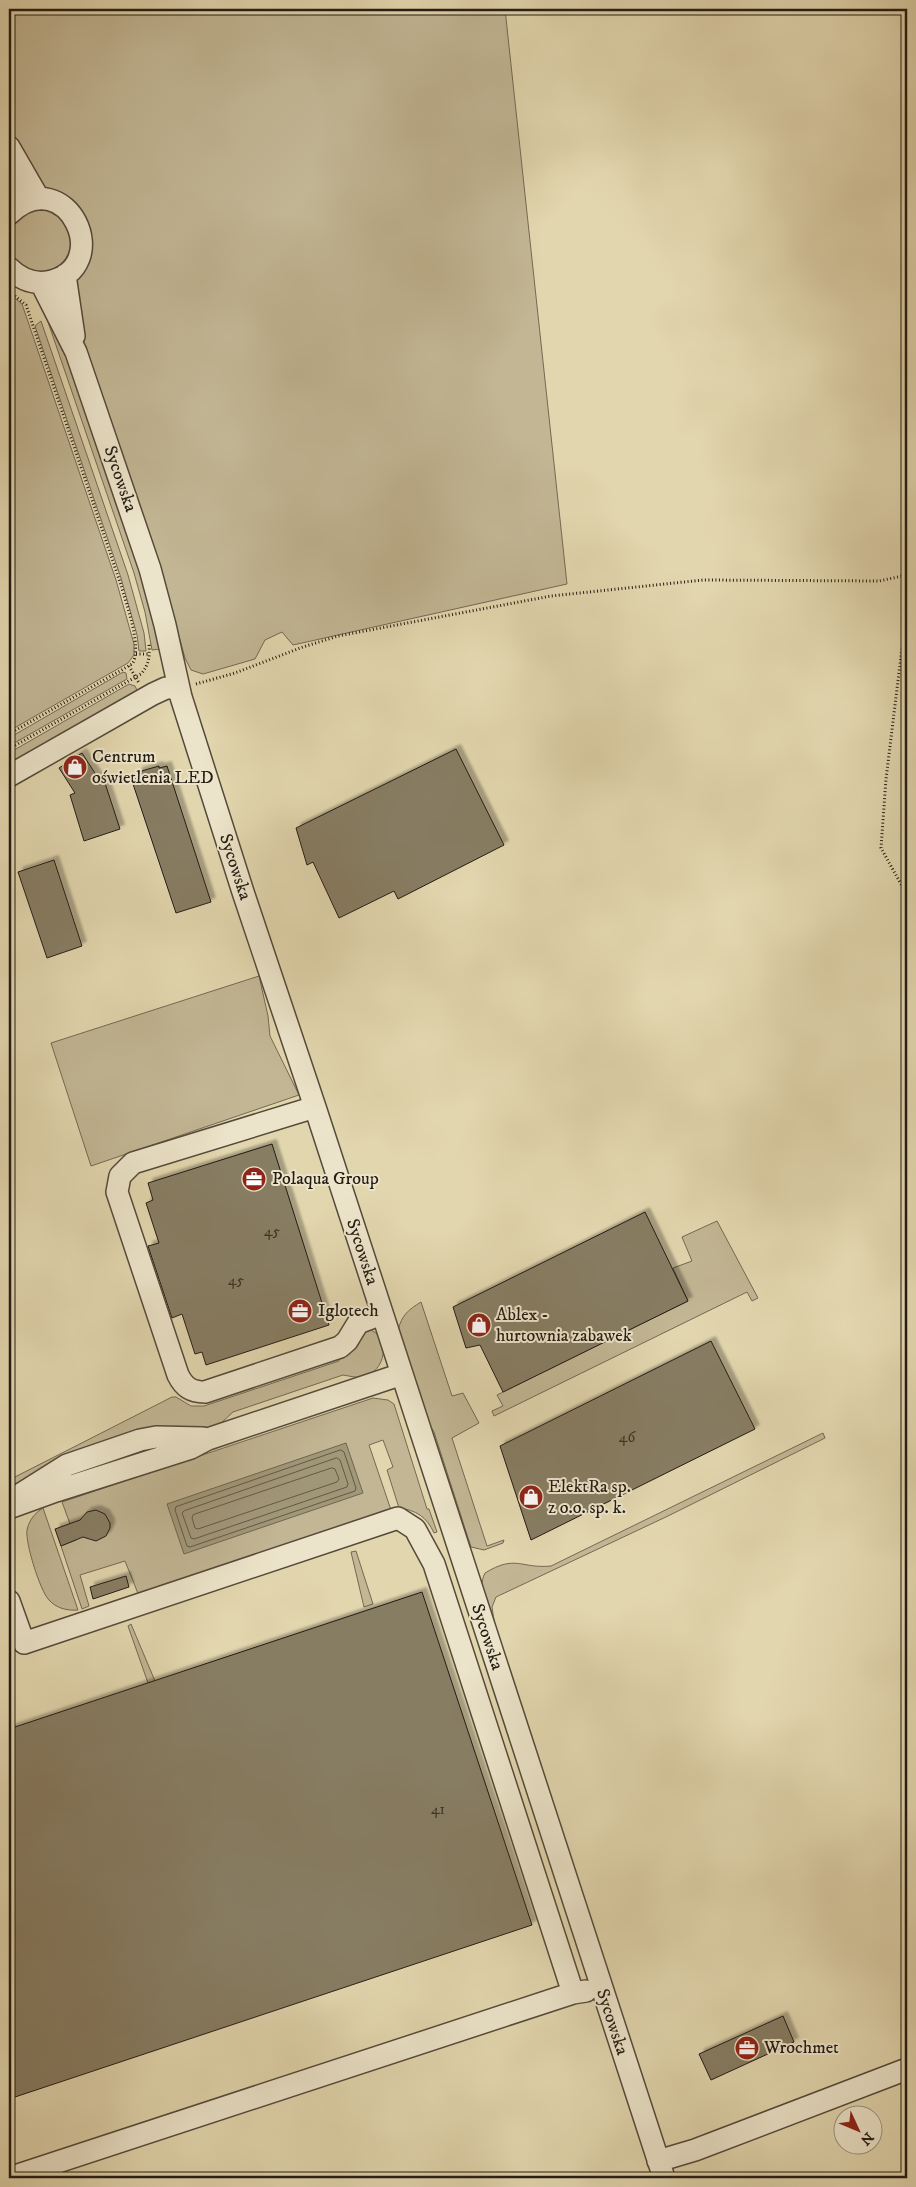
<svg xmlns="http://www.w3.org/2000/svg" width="916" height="2187" viewBox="0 0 916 2187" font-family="'IM FELL DW Pica',serif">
	<defs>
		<filter id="shadow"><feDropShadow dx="4.5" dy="-4.5" stdDeviation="1" flood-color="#0004"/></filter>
	</defs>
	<rect width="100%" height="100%" fill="#e2d6ae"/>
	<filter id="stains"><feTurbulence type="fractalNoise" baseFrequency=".004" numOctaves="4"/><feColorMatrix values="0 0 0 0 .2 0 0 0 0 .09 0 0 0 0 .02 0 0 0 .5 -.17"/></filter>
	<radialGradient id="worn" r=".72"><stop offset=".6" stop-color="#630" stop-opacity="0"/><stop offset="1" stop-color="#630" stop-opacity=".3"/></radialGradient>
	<path fill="#c2b694" stroke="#736954" d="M9,9H505L567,584L293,645L282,632L265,640L255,659L203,674L191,670L185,658L166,590L82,337L72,290L91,238L85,217L71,201L40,185L27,167L9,126Z
		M9 241a31 31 0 1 1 62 0a31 31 0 1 1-62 0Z
		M9,293L22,304L116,580L134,644V655L128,663L9,731Z
		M52,317L67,353L141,570L161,649L152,650L145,612L134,573L47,319Z
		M41,321L128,575L144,633L146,651H139L137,635L121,578L35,326Z
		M123,672L126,673L127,679L9,746V738Z
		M129,684L135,686L138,692L9,765V753Z
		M259,976L268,1016L270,1036L299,1095L91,1166L51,1043Z
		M717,1221L758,1298L752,1301L747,1292L494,1416L492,1411L503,1406L497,1395L688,1301L673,1268L692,1261L682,1237Z
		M421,1302L452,1396L463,1393L479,1423L452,1438L487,1546L504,1540L503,1543L484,1550L471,1547L434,1432L428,1423L398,1330C402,1315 408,1310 421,1302Z
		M368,1329C392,1336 386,1372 363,1377C357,1378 349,1376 343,1375L233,1412L219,1425L9,1495V1480L172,1397H176L191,1406H204L339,1361V1356Z
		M373,1398L388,1400L394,1404L427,1509H429L437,1532L434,1533C427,1517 416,1510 399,1508L387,1470L393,1467L383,1440L369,1445L391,1510L139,1596L125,1561L80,1575L89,1606L82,1609L61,1546L76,1540L62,1502Z
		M823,1433L825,1438L668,1516L496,1597L492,1607L495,1627C489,1610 476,1590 485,1573C516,1554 521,1569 551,1566Z
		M43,1508L78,1610C67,1611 56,1608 49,1600C40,1591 25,1542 27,1530C29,1520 35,1513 43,1508Z
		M356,1551L373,1604L364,1607L351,1552Z
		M131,1624L155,1681L148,1683L128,1626Z"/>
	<path fill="#a19779" stroke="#6f6650" d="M346,1443L363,1493L184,1554L167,1504Z"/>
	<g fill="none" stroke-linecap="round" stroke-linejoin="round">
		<path stroke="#625a46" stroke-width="1" d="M341,1450L344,1452L356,1488L355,1491L190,1547L187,1546L175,1510L176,1507Z
			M337,1458L340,1460L348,1484L347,1487L194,1539L191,1538L182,1513L184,1511Z
			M332,1468L335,1469L339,1479L337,1482L198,1529L195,1528L192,1518L193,1515Z"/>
	</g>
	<path fill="#877d64" stroke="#241c13" filter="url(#shadow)" d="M456,749L504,845L398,899L394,891L339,918L313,862L307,865L296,828Z
		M82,753L102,784L105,783L120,829L84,841L70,795L75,793L59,768Z
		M159,766V768L167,766L211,902L176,913L131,778L138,775V772Z
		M54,860L82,946L47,958L18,872Z
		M272,1144L329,1325L206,1365L202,1352L195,1354L182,1314L172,1318L148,1246L159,1243L146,1203L153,1200L148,1183Z
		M645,1212L688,1301L503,1392L480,1345L466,1348L453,1307Z
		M711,1341L755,1429L531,1540L500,1446Z
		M96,1510L105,1514L110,1523V1528L106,1536L96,1541L83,1537L61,1546L55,1529L80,1520L87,1512Z
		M126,1576L129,1587L93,1599L90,1587Z
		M422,1592L532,1925L9,2099V1729Z
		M783,2016L794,2042L711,2080L699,2054Z"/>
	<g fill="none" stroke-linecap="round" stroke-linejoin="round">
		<defs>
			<path id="minor" d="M9,147L39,199
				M9,168L16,207
				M9,214C66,159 118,269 47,282C32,284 20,279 9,268
				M65,275L74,336
				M41,283L76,352L150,569L165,625L181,697L243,892L315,1107L664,2178
				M9,776L153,694L166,688H178
				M315,1107L133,1163L120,1176L117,1192L178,1375C184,1387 191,1392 205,1392L340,1347L347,1341L358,1323L382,1314
				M21,1494L67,1465L140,1440L156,1437L203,1438
				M9,1508L56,1491L191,1448L208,1439L402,1374
				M9,1601L24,1643L398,1518L415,1529L434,1564L573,1993
				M658,2161L695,2150L907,2069
				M9,2178L573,1993L586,1991"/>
		</defs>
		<use href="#minor" stroke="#544a3a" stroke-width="24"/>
		<path stroke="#241c13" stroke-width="3" stroke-dasharray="1 2.5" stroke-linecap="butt" d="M907,607L886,779L881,848L907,895
			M136,654H150
			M129,666L139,683
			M196,684L235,673L303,647L338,636L551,596L703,580L879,581L907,575
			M9,734L132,664C143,649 126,603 121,585L26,305L15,296
			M9,749L141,674C149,664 150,657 149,644"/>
		<use href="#minor" stroke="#ece4ca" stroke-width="21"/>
	</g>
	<defs>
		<symbol id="shop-disc" viewBox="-11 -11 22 22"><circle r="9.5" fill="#8f2418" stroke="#ece4ca"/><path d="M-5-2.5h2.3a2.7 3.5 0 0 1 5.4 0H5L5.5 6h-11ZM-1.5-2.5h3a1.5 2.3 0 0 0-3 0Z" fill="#fff"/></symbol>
		<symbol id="office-disc" viewBox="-11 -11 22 22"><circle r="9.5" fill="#8f2418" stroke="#ece4ca"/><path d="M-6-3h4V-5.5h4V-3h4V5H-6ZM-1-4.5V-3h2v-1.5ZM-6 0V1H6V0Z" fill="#fff"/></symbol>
	</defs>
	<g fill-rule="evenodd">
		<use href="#shop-disc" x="61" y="753" width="28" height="28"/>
		<use href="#office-disc" x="240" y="1165" width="28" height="28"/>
		<use href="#office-disc" x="286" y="1297" width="28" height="28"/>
		<use href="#shop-disc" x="465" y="1311" width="28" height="28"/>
		<use href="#shop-disc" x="517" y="1483" width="28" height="28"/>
		<use href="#office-disc" x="733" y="2034" width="28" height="28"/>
	</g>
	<g text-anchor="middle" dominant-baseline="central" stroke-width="4" stroke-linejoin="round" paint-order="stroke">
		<g font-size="15" fill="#3d3427">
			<text x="272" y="1231">45</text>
			<text x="236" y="1280">45</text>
			<text x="627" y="1437">46</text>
			<text x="438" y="1809">41</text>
		</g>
		<g font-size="18" fill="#241c13" stroke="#ece4ca">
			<text transform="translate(120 479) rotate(71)">Sycowska</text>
			<text transform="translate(235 867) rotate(72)">Sycowska</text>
			<text transform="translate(362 1252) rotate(72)">Sycowska</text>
			<text transform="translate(487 1637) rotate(72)">Sycowska</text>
			<text transform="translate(612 2022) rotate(72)">Sycowska</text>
		</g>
		<g font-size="18" fill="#241c13" stroke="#ece4ca" text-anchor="start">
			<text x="92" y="757">Centrum<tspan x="92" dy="21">oświetlenia LED</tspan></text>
			<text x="272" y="1179">Polaqua Group</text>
			<text x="318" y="1311">Iglotech</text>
			<text x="496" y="1315">Ablex -<tspan x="496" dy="21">hurtownia zabawek</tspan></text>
			<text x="548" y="1487">ElektRa sp.<tspan x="548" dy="21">z o.o. sp. k.</tspan></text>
			<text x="764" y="2048">Wrochmet</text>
		</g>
	</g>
	<rect width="916" height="2187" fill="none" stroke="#e2d6ae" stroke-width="30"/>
	<rect x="10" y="10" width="896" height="2167" fill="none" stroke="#241c13" stroke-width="2.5"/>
	<rect x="15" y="15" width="886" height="2157" fill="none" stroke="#241c13"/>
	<g transform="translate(858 2130) rotate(134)"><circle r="24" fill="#ece4ca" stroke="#9c9481"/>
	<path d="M0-4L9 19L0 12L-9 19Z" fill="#8f2418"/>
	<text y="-8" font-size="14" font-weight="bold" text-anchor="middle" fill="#241c13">N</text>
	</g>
	<rect width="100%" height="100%" filter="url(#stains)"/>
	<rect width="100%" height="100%" fill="url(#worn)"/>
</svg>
